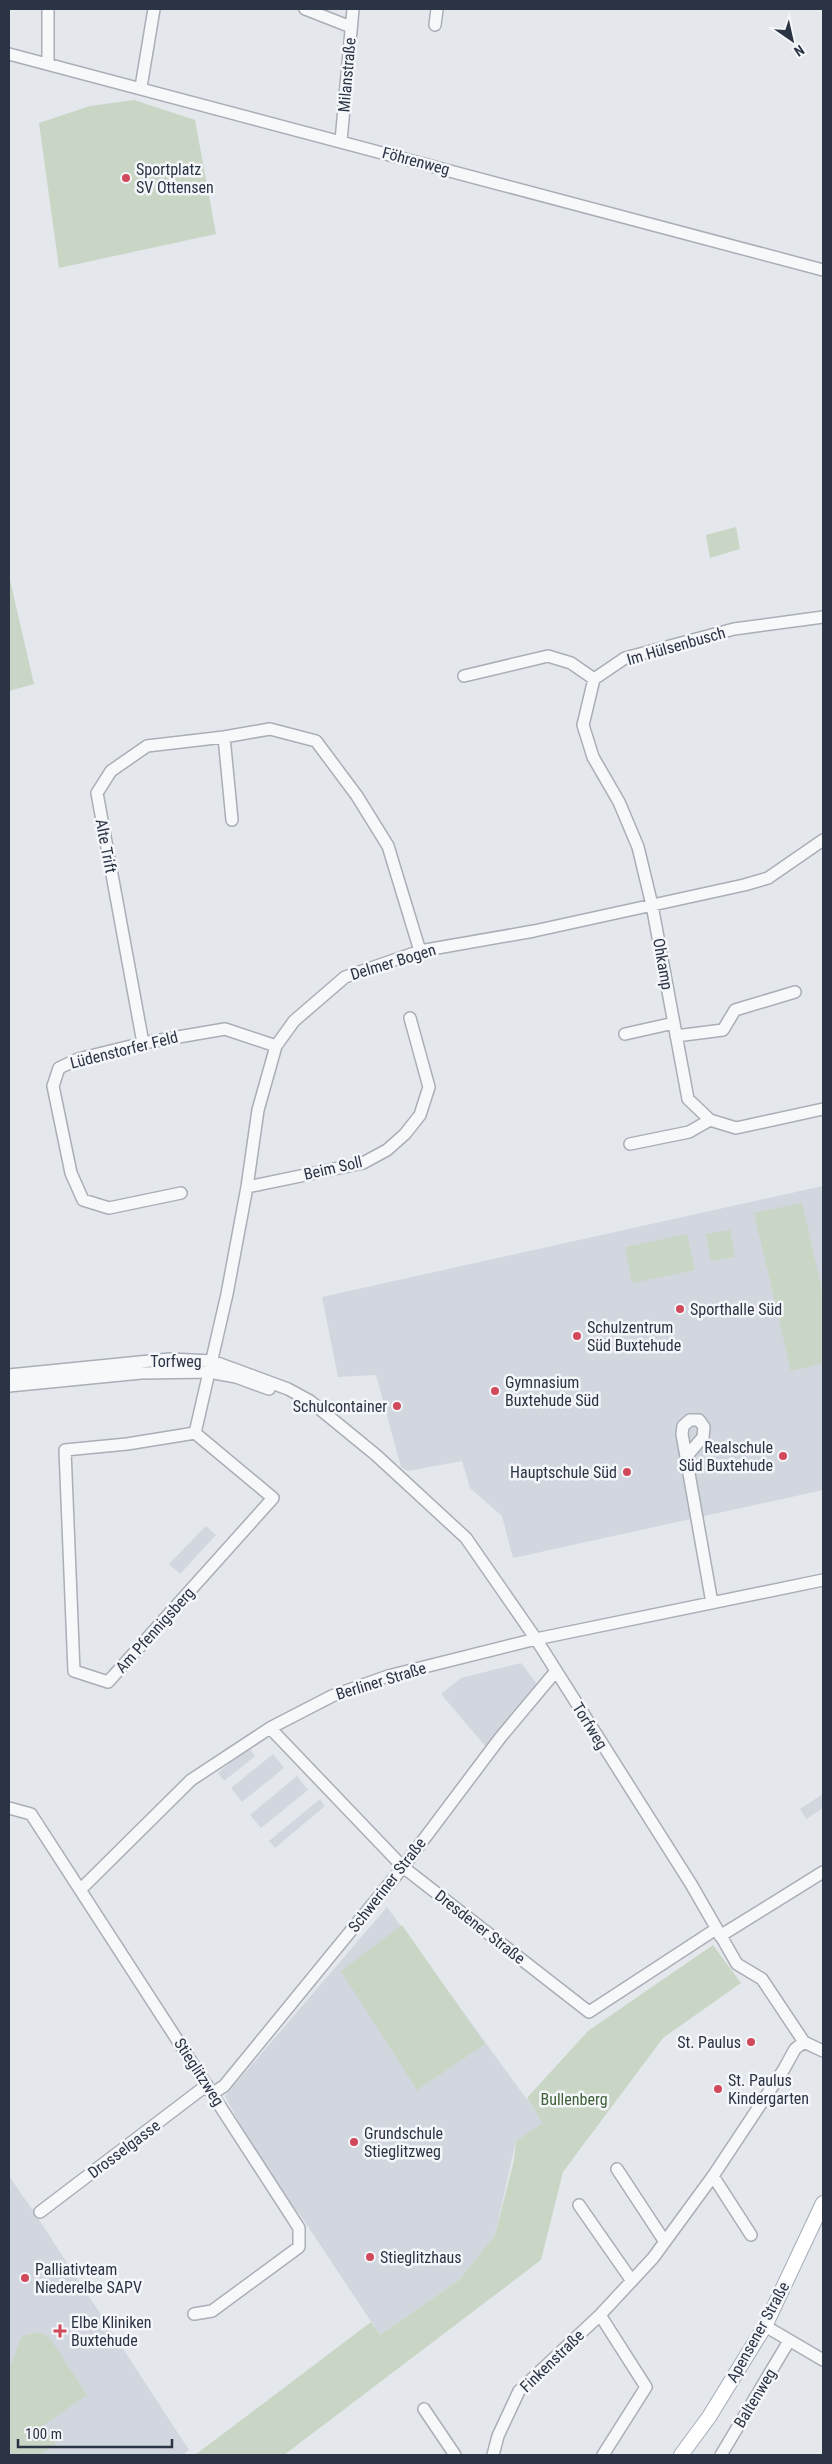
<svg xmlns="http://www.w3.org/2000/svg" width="832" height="2464" viewBox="0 0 832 2464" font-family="'Roboto Condensed',sans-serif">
	<rect width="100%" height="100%" fill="#e4e7ec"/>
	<path fill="#d2d6de" d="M823,1186V1490L513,1558L502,1516L470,1488L462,1461L408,1471L401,1467L376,1375L338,1377L322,1297Z
		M206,1526L216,1535L180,1574L169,1564Z
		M521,1663L537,1684L486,1747L441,1694L461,1678Z
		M249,1747L255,1756L224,1781L218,1773Z
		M273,1754L284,1768L242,1802L231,1788Z
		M297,1776L308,1790L261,1828L250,1815Z
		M823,1794V1808L806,1819L800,1809Z
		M320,1799L325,1806L275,1848L269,1841Z
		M387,1907L544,2123L516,2141L495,2235L459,2280L380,2335L299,2213L277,2193L225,2096Z
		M9,2176L34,2212L189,2450L183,2455H9Z"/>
	<path fill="#c9d6c5" d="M134,100L195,120L216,234L59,268L39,123L90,106Z
		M736,527L740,549L710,558L706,535Z
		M9,576L34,684L9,691Z
		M802,1203L823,1294V1363L791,1371L754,1213Z
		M730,1230L735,1257L711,1261L706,1234Z
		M687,1234L695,1270L632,1283L625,1247Z
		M402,1925L485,2044L417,2090L341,1971Z
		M713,1945L741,1983L663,2038L563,2172L541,2260L284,2455H195L371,2322L380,2335L459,2280L495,2235L514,2160L516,2141L543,2123L527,2098L588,2031Z
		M38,2332L49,2337L87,2395L42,2426L56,2444L40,2455H9V2369L22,2336Z"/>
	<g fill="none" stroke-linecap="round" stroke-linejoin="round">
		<defs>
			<path id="minor" d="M305,9L351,27
				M435,25L437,9
				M9,54L823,270
				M48,64V9
				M141,87L154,9
				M341,141L353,9
				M823,617L734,629L625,658L594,679L583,725L593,757L619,802L638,847L652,905L688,1099L710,1120L736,1128L823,1109
				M464,676L548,656L571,663L594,679
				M224,737L232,820
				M625,1034L674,1023
				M676,1036L723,1030L735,1010L795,992
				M143,1043L97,793L111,771L147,746L224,737L270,729L316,741L357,796L388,846L420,951
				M630,1144L689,1132L710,1120
				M247,1187L363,1163L387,1150L405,1134L420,1115L429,1087L410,1018
				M181,1193L109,1208L83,1200L71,1173L53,1086L59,1068L78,1059L143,1043L225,1029L276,1046
				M9,1375L170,1359L212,1361L288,1389L310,1401L376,1455L466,1538L536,1639L691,1884L737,1964L762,1979L804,2042L823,2051
				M9,1386L141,1373L209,1372L236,1377L269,1389
				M195,1433L273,1498L108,1682L74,1671L65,1450L127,1444L195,1433L227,1294L247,1187L258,1110L276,1046L294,1021L345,977L420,951L534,931L744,885L768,878L823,840
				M686,1457L703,1437L704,1427L699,1420H690L683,1426L682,1434L712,1603
				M270,1728L403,1867L589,2012L716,1929
				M9,1808L31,1814L299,2228V2247L212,2311L194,2314
				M81,1889L191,1780L270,1728L332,1696L388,1676L536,1639L823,1580
				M720,1936L823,1872
				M213,2093L224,2086L403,1867L500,1738L556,1671
				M617,2169L665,2242
				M713,2176L751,2235
				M579,2205L632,2281
				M40,2212L207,2085
				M600,2315L646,2387L603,2455
				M765,2326L823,2360
				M424,2409L455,2455
				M493,2455L498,2436L519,2391L600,2315L653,2258L713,2176L784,2069L795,2049L804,2042
				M721,2455L789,2341"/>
			<path id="major" d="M681,2455L709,2417L765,2326L823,2203"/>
		</defs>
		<use href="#minor" stroke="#a9aeb7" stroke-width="14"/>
		<use href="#major" stroke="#a3abb8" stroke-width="16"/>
		<use href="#minor" stroke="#f7f8fa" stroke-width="11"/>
		<use href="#major" stroke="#fff" stroke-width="14"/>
	</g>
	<g fill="#d1495b" stroke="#f4f6f9" stroke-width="2">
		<circle cx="126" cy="178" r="5"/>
		<circle cx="680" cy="1309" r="5"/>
		<circle cx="577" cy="1336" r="5"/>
		<circle cx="495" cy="1391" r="5"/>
		<circle cx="397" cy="1406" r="5"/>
		<circle cx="783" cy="1456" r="5"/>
		<circle cx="627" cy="1472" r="5"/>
		<circle cx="751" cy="2042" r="5"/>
		<circle cx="718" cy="2089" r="5"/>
		<circle cx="354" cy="2142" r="5"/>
		<circle cx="370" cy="2257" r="5"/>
		<circle cx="25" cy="2278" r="5"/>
		<path d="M57.5 2323.5h5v5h5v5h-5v5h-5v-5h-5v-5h5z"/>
	</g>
	<g text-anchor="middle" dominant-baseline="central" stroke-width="5" stroke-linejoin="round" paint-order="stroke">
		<g font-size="16" fill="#2b3445" stroke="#f4f6f9">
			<text transform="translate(347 75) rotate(-85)">Milanstraße</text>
			<text transform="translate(416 161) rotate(15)">Föhrenweg</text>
			<text transform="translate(676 646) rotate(-16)">Im Hülsenbusch</text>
			<text transform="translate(106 846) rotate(79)">Alte Trift</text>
			<text transform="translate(393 962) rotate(-17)">Delmer Bogen</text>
			<text transform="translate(663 964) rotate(80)">Ohkamp</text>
			<text transform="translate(124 1050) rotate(-14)">Lüdenstorfer Feld</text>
			<text transform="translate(333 1168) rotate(-13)">Beim Soll</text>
			<text x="176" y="1361">Torfweg</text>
			<text transform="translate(155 1630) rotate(-48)">Am Pfennigsberg</text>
			<text transform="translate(381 1681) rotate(-17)">Berliner Straße</text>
			<text transform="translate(590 1726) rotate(58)">Torfweg</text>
			<text transform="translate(387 1885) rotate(-52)">Schweriner Straße</text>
			<text transform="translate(480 1927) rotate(38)">Dresdener Straße</text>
			<text transform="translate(199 2072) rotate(57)">Stieglitzweg</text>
			<text transform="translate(124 2149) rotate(-37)">Drosselgasse</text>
			<text transform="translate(758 2332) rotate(-61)">Apensener Straße</text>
			<text transform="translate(552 2361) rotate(-44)">Finkenstraße</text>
			<text transform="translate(755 2398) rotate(-59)">Baltenweg</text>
		</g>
		<g font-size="16" fill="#2b3445" stroke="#f4f6f9" text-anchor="start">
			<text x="136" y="169">Sportplatz<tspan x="136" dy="18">SV Ottensen</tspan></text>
			<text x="690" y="1309">Sporthalle Süd</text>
			<text x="587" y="1327">Schulzentrum<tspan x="587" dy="18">Süd Buxtehude</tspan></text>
			<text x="505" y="1382">Gymnasium<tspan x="505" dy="18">Buxtehude Süd</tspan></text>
			<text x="387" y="1406" text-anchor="end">Schulcontainer</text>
			<text x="773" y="1447" text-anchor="end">Realschule<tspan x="773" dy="18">Süd Buxtehude</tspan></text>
			<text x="617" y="1472" text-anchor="end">Hauptschule Süd</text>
			<text x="741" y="2042" text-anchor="end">St. Paulus</text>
			<text x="728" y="2080">St. Paulus<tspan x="728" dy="18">Kindergarten</tspan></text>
			<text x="364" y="2133">Grundschule<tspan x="364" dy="18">Stieglitzweg</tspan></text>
			<text x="380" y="2257">Stieglitzhaus</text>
			<text x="35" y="2269">Palliativteam<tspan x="35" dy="18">Niederelbe SAPV</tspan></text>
			<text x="71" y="2322">Elbe Kliniken<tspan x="71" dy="18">Buxtehude</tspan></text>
		</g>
		<g font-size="16" fill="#3f6138" stroke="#f4f6f9">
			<text x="574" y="2099">Bullenberg</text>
		</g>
	</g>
	<rect width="832" height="2464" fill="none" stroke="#2b3445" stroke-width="20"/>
	<g transform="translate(792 40) rotate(146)" stroke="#f4f6f9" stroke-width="4" paint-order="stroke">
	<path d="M0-4L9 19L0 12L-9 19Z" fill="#2b3445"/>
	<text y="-8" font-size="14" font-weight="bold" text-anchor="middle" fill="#2b3445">N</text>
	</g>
	<path d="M18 2439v8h154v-8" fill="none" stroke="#2b3445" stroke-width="2.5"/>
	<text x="25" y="2439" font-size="15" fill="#2b3445" stroke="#f4f6f9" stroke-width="4" paint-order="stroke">100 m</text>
</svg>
